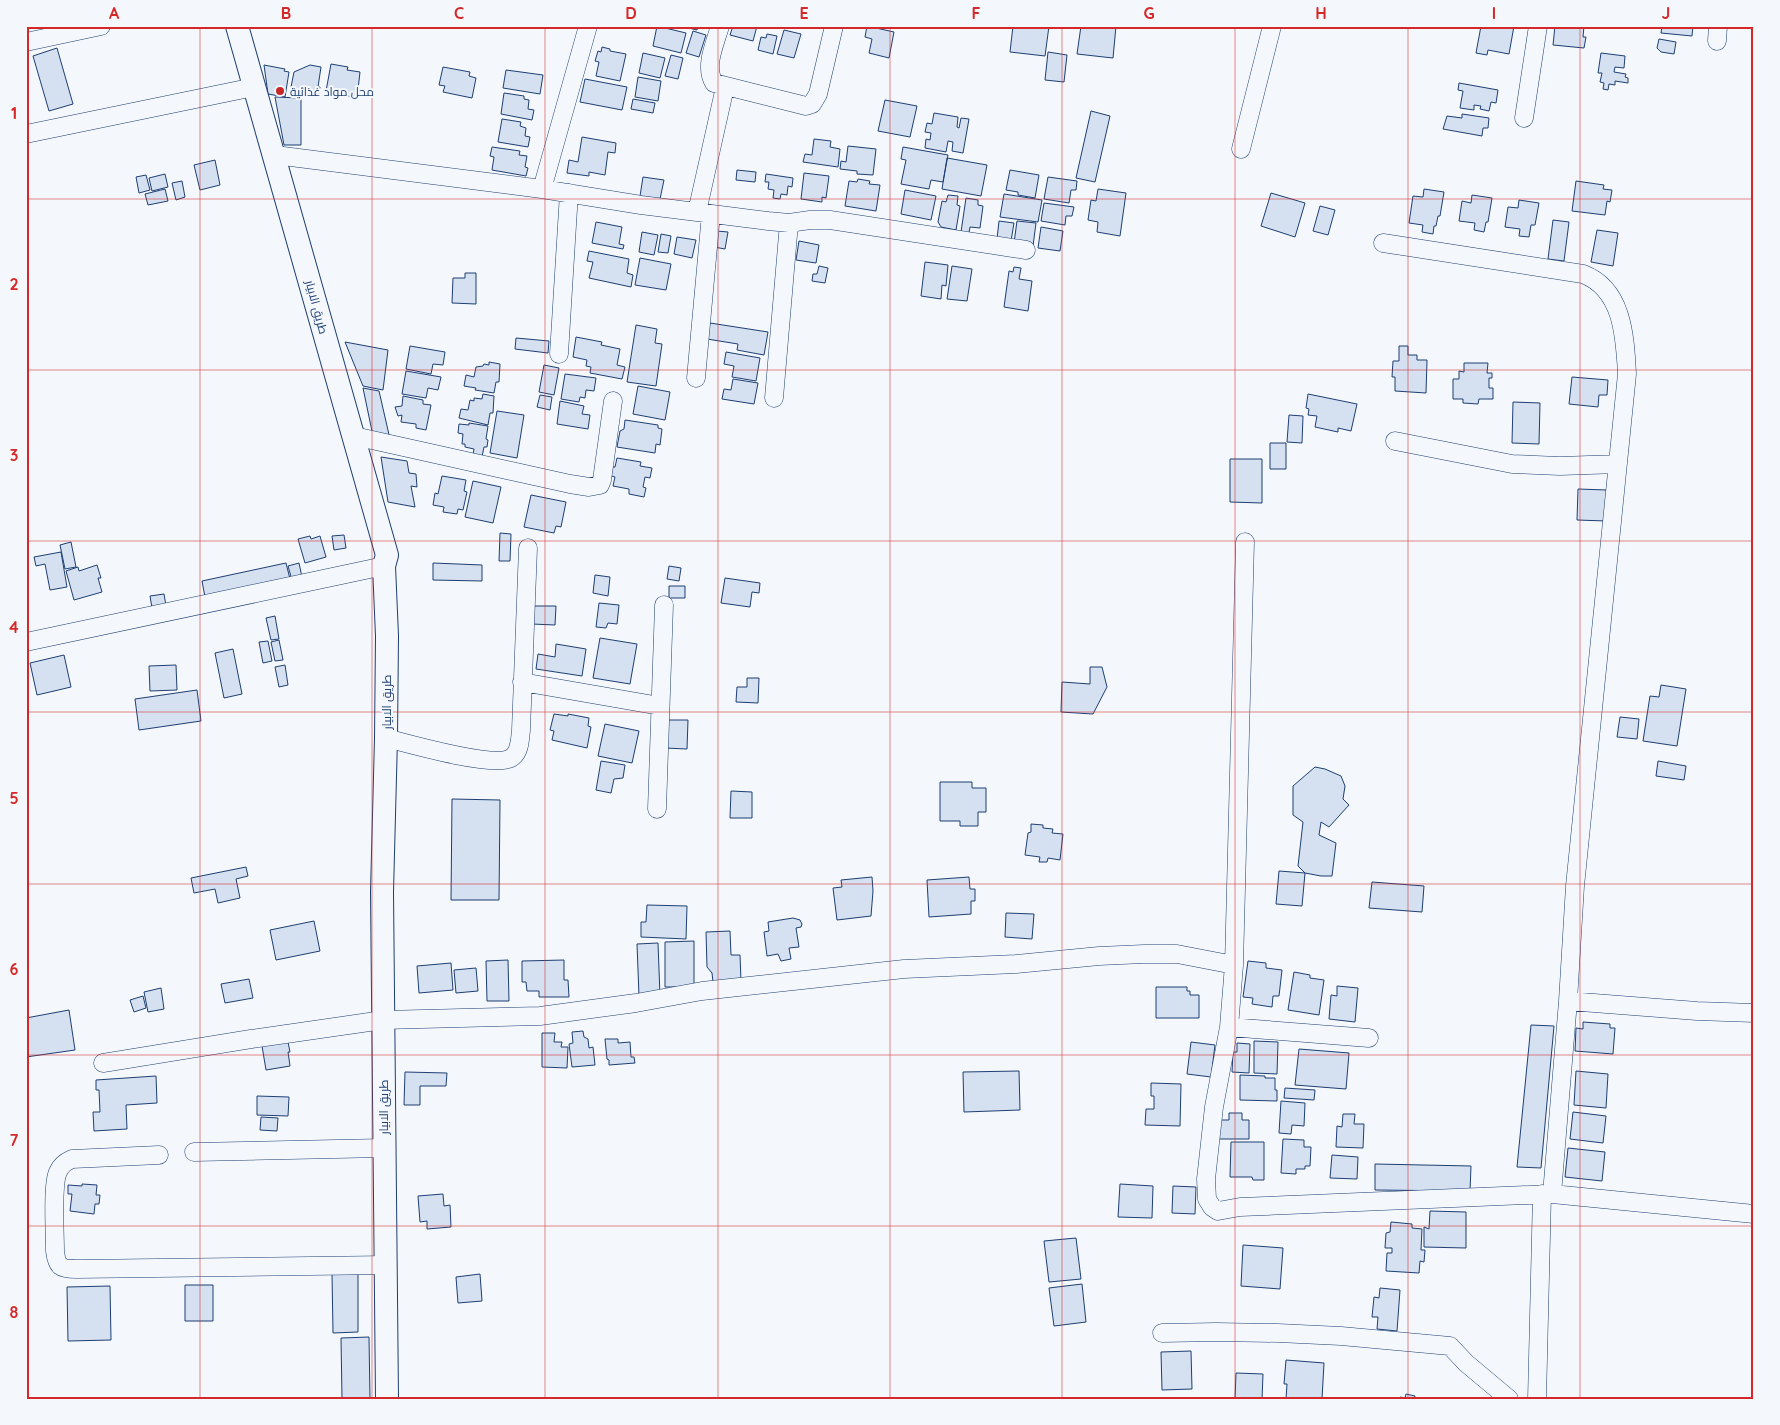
<svg xmlns="http://www.w3.org/2000/svg" width="1780" height="1425" viewBox="0 0 1780 1425" font-family="Quicksand,Cairo,sans-serif">
	<rect width="100%" height="100%" fill="#f4f7fb"/>
	<path fill="#d5e0f0" stroke="#1d3f73" d="M657,26L686,33L681,53L653,46Z
		M680,26H698L697,30Z
		M733,26H757L753,41L730,35Z
		M867,26L894,32L889,58L869,53L872,39L865,37Z
		M1013,26H1049L1045,56L1010,52Z
		M1081,26H1116L1113,58L1077,54Z
		M1481,26H1514L1509,54L1488,50L1487,55L1476,53Z
		M1555,26H1584L1583,37H1586L1584,48L1553,45Z
		M1662,26H1693L1692,36L1661,33Z
		M784,30L801,34L794,58L777,54Z
		M693,31L706,35L699,57L686,53Z
		M767,34L777,36L773,54L758,50L761,37L766,38Z
		M1659,39L1676,42L1674,54L1661,52L1657,48Z
		M602,47L610,49V51L626,54L620,81L596,76L599,62L595,61L598,51L601,52Z
		M57,48L73,104L49,111L33,56Z
		M1048,52L1067,55L1064,82L1045,80Z
		M643,53L665,58L660,78L639,73Z
		M1601,53L1625,56L1624,68L1615,67L1614,72L1626,74L1625,77L1628,78V83L1615,81V85L1609,84L1608,90L1603,89L1604,83L1600,82L1602,73H1598Z
		M671,55L683,58L678,79L665,76Z
		M331,64L348,67L347,70L360,72L357,98L326,91Z
		M264,65L285,69L284,71L289,72L285,97L268,94Z
		M310,65L321,67L318,87H320L318,97L290,92L294,72Z
		M443,67L470,72L469,76L476,78L472,98L443,92L445,86L439,85Z
		M506,70L543,75L540,94L503,88Z
		M638,77L661,81L658,101L635,97Z
		M585,79L627,87L622,110L580,102Z
		M1459,83L1498,90L1496,103L1491,102L1489,111L1480,109L1481,106L1474,105V110L1460,108L1463,91L1458,90Z
		M504,93L524,96V99L529,100L528,109L534,110L532,120L501,114Z
		M275,97L301,98V145H284Z
		M633,99L655,103L653,113L631,109Z
		M885,100L917,106L910,137L878,131Z
		M1091,111L1110,116L1095,182L1076,178Z
		M934,113L958,117L957,127L959,128L961,118L969,119L963,153L952,151L953,142L948,141L946,152L925,148L926,139L930,140L931,133L925,132L927,123L932,124Z
		M1462,114L1489,118L1488,128H1483L1482,136L1443,129L1447,116L1462,118Z
		M502,119L521,122L520,126L526,128L525,136L530,137L528,147L498,142Z
		M582,137L616,143L615,153L608,152L605,175L589,172V176L567,173L569,160L578,162Z
		M814,139L831,141L830,147L840,149L838,167L803,162L805,154L812,155Z
		M848,146L876,149L873,175L857,174V171L840,169L841,161L846,162Z
		M492,147L520,151L519,155L527,156L525,167L528,168L526,176L492,170L494,157L490,156Z
		M903,147L948,155L943,182L931,180L929,189L901,184L906,160L901,159Z
		M947,158L987,165L981,196L942,189Z
		M215,160L220,185L200,190L194,165Z
		M737,170L756,172L755,182L736,180Z
		M1010,170L1039,175L1035,198L1018,195V192L1006,190Z
		M804,173L829,176L826,198L822,197V202L801,199Z
		M165,174L168,187L152,191L149,178Z
		M766,174L793,178L792,187L788,186L787,195L781,194L780,199L773,198L774,190L768,189L769,182H765Z
		M146,175L150,190L139,193L136,177Z
		M643,177L664,180L660,199L640,196Z
		M1048,177L1077,181L1076,190H1071L1069,203L1044,199Z
		M858,179L870,181L869,184L880,185L876,211L845,206L849,181L857,182Z
		M182,181L185,197L176,200L172,183Z
		M1576,181L1604,185L1603,189L1612,190L1610,202L1607,201L1605,215L1572,211Z
		M165,189L168,201L148,205L145,194Z
		M1098,189L1126,193L1120,236L1097,232L1098,222L1088,220L1091,200L1096,201Z
		M1424,189L1444,192L1440,216H1438L1436,226H1434L1433,234L1422,232L1423,225L1409,223L1413,196L1423,197Z
		M905,190L936,196L931,220L901,214Z
		M1271,193L1305,203L1295,237L1261,226Z
		M1004,194L1042,200L1038,222L1000,217Z
		M948,195L958,196L957,205L960,206L956,230L941,227L938,222L942,201L946,202Z
		M1472,195L1492,198L1488,222H1486L1484,232L1474,230L1475,223L1459,221L1462,201L1471,203Z
		M966,198L978,200V205L983,206L980,228L970,227L969,233L961,232Z
		M1519,200L1539,203L1535,225H1531L1529,237L1519,236L1520,229L1505,227L1508,207L1518,208Z
		M1044,203L1074,207L1072,216H1066L1065,225L1041,221Z
		M1320,206L1335,210L1328,235L1313,231Z
		M1553,220L1569,222L1564,261L1548,259Z
		M999,221L1014,223L1011,241L997,239Z
		M1017,221L1036,223L1033,246L1014,243Z
		M596,222L622,227L619,244L624,245L623,249L592,243Z
		M1041,227L1063,231L1060,251L1038,248Z
		M1597,230L1618,233L1613,266L1591,262Z
		M717,231L728,232L725,249L714,247Z
		M642,232L658,235L654,255L639,252Z
		M661,234L671,236L668,253L658,252Z
		M677,237L696,240L692,258L674,254Z
		M799,241L819,245L816,263L796,260Z
		M589,251L629,259L627,273L633,275L631,287L589,278L593,262L587,261Z
		M640,258L671,264L666,290L635,285Z
		M925,262L948,265L946,286L942,285L941,299L921,296Z
		M819,266L828,268L825,283L812,281L813,274H817Z
		M952,266L972,269L967,301L947,299Z
		M1014,267L1021,268L1019,279L1032,281L1028,311L1004,307L1009,271L1013,272Z
		M465,273H476V304L452,303L453,278H465Z
		M710,323L768,332L764,355L737,350L738,344L707,339Z
		M636,325L657,329L655,343L662,344L656,386L627,382Z
		M576,337L602,342L601,345L620,349L617,365L625,367L622,379L590,373L591,367L586,366L587,360L573,357Z
		M516,338L549,341L548,353L515,349Z
		M345,342L388,350L383,390L363,386Z
		M410,346L445,352L443,365L433,364L431,374L406,369Z
		M1399,346H1408V355H1417V360H1427L1426,393L1395,391V377H1392L1393,361H1399Z
		M726,352L760,358L756,381L732,377L734,366L724,364Z
		M489,362L500,364L499,382H496L494,393L475,390L476,388L464,386L466,375L474,377L476,367L483,366L484,364L489,365Z
		M1464,363H1488L1487,373H1492V378H1489V388H1493V399H1479L1478,404L1463,403V399H1453V379H1459V371L1464,372Z
		M544,365L559,368L554,395L539,392Z
		M406,371L441,377L438,390L428,388L426,398L402,394Z
		M565,374L596,378L594,391L586,390L585,398L580,397L579,402L561,399Z
		M1572,377L1608,380L1607,395H1599L1598,407L1569,404Z
		M733,379L758,383L754,404L722,399L724,389L731,390Z
		M638,386L670,392L665,420L633,414Z
		M363,388L379,391L390,439L373,436Z
		M483,394L494,396L493,413H490L488,425L459,418L461,409L468,410L470,400L474,401V398L482,399Z
		M1308,394L1357,404L1351,431L1338,428V432L1315,427L1317,416L1308,415L1309,409L1306,408Z
		M540,395L552,397L550,410L537,407Z
		M403,396L423,400V404L431,405L426,430L416,428V424L401,422L402,415L398,416L395,407L402,406Z
		M560,401L584,406L582,414L590,415L588,429L557,424Z
		M1513,402L1540,403L1539,444L1512,443Z
		M497,411L524,415L517,458L490,453Z
		M1289,415L1303,416L1302,443L1287,442Z
		M625,420L658,425V428L662,429L660,445L656,444L655,453L617,447L620,431L624,429Z
		M469,423L488,426L486,439L488,440L487,447H484L482,457L473,455L474,449L465,447V444H462L463,434L458,433L459,424L469,425Z
		M1270,443H1286V469H1270Z
		M381,457L407,461L409,473L416,474L417,487L411,486L415,507L388,502Z
		M617,458L641,462L640,466L652,468L650,478L645,477L643,487L646,488L644,497L629,494V489L613,486L615,477L611,476L612,467H615Z
		M1230,459H1262V503L1230,502Z
		M442,476L466,480L464,491L467,492L463,510L458,509L457,514L443,512L444,507L433,505L435,493L438,494Z
		M473,481L501,487L493,523L465,517Z
		M1578,489L1607,490L1606,521L1577,520Z
		M531,495L566,502L561,527L556,526L554,533L524,527Z
		M500,533L511,534L510,561H499Z
		M344,535L346,548L334,550L332,536Z
		M310,536L311,539L320,536L326,557L305,563L298,539Z
		M71,542L76,567L65,569L60,545Z
		M61,552L67,587L50,590L45,564L36,566L34,557Z
		M286,563L290,579L205,597L202,581Z
		M299,563L302,577L292,580L288,566Z
		M433,563L482,565V581L433,580Z
		M97,565L101,578H98L102,592L74,600L66,571L78,567L79,571Z
		M669,566L681,568L679,581L667,579Z
		M595,575L610,577L608,596L593,593Z
		M725,578L760,583L759,593L752,592L750,607L721,603Z
		M669,586H685V598H669Z
		M164,594L166,606L152,608L150,596Z
		M599,603L619,605L617,624L608,623L606,628L596,627Z
		M532,606H556L555,625L532,624Z
		M275,616L279,639L271,640L266,618Z
		M600,638L637,644L630,684L593,678Z
		M279,640L283,660L275,661L271,642Z
		M268,641L272,661L263,663L259,642Z
		M556,644L586,649L582,676L536,669L538,654L555,657Z
		M233,649L242,694L224,698L215,653Z
		M64,655L71,687L37,695L30,663Z
		M176,665L177,690L150,691L149,666Z
		M285,665L288,685L279,687L275,667Z
		M1090,667H1102L1107,687L1093,714L1061,712L1062,682L1090,684Z
		M747,678H759L758,703L736,702L737,687H747Z
		M1661,685L1686,689L1677,746L1643,741L1650,696L1659,697Z
		M197,690L201,721L139,730L135,699Z
		M554,714L568,716V714L589,718L588,726L591,727L587,748L552,740L554,731L550,730Z
		M1620,717L1639,719L1637,739L1617,737Z
		M667,720H688L687,749L665,748Z
		M605,724L639,731L632,763L598,756Z
		M601,761L625,765L623,778L614,779L611,793L596,790Z
		M1658,761L1686,766L1684,780L1656,776Z
		M1315,767L1325,769L1341,776L1345,786L1343,799L1349,805L1329,827L1321,822L1319,835L1336,843L1332,876H1321L1305,873L1298,866L1303,822L1293,815V786Z
		M940,782H972V788H986V812H978V826H960V821H940Z
		M731,791L752,792V818H730Z
		M452,799L500,800L499,900H451Z
		M1031,824L1043,825V828L1053,829L1052,833L1063,834L1060,860L1048,858L1047,862H1039L1040,857L1025,855L1028,833L1031,832Z
		M246,867L248,876L236,879L240,898L218,903L215,889L194,893L191,878Z
		M1279,871L1305,873L1302,906L1276,904Z
		M872,877L873,891L871,916L837,920L833,888L842,887L841,880Z
		M969,877L970,889H975V901H971V914L929,917L927,880Z
		M1372,882L1424,886L1422,912L1369,908Z
		M647,905L687,906L686,939L641,937V922H646Z
		M1006,913L1034,914L1032,939L1005,937Z
		M793,918L800,920L802,924L801,927L796,928L799,947L789,948L791,959L781,961L778,954L767,956L764,932L769,931L768,922Z
		M314,921L320,951L276,960L270,930Z
		M730,931L731,955H740L741,981L713,982L712,973L707,967L706,932Z
		M694,941V987H665V942Z
		M658,943L660,996H639L637,944Z
		M508,960L509,1001H487L486,961Z
		M564,960V980H568L569,997H539V991H527L526,982H522V961Z
		M1248,961L1266,963V968L1282,970L1279,996H1273L1272,1007L1252,1004L1253,998L1243,997Z
		M451,963L453,990L419,993L417,966Z
		M476,968L478,991L456,993L454,970Z
		M1294,972L1310,975V978L1324,980L1319,1015L1288,1010Z
		M249,979L253,998L225,1003L221,984Z
		M1337,986L1358,988L1355,1022L1329,1019L1331,995L1337,996Z
		M1156,987H1187V991H1190V995H1199V1018H1156Z
		M161,988L164,1009L148,1012L144,992Z
		M143,996L146,1008L134,1012L130,1000Z
		M69,1010L75,1050L26,1057V1018Z
		M1583,1022L1610,1024V1028H1615L1613,1054L1575,1051L1576,1028L1583,1029Z
		M1531,1025L1554,1026L1541,1168L1517,1167Z
		M583,1031L584,1037L588,1039L589,1048L593,1047L595,1065L572,1067L569,1044L573,1043L572,1032Z
		M542,1033H555L554,1042H562L561,1047H568L567,1068L542,1067Z
		M605,1039H618V1043L630,1042L631,1057H634L635,1063L609,1065V1060L607,1059Z
		M1254,1041L1278,1042L1277,1074L1254,1073Z
		M288,1042L290,1052H288L290,1066L266,1070L262,1046Z
		M1191,1042L1215,1045L1211,1077L1187,1074Z
		M1237,1043L1250,1044L1249,1073L1232,1072L1233,1052H1237Z
		M1299,1049L1349,1053L1346,1089L1295,1085Z
		M1019,1071L1020,1110L964,1112L963,1072Z
		M1576,1071L1608,1074L1606,1108L1574,1105Z
		M405,1072L447,1073L446,1086H420V1105H404Z
		M1240,1075L1265,1076V1078H1275V1090H1277V1101L1240,1100Z
		M156,1076L157,1103L126,1105L127,1129L94,1131L93,1112H100L99,1090H96V1080Z
		M1151,1083L1181,1084L1180,1126L1145,1125L1146,1109H1154V1096H1151Z
		M1285,1088L1315,1090L1314,1100L1284,1098Z
		M257,1096L289,1097L288,1116L257,1115Z
		M1281,1101L1305,1103L1304,1126L1292,1125L1291,1134L1279,1133Z
		M1573,1112L1606,1116L1603,1143L1570,1139Z
		M1229,1113H1242V1120H1249V1139H1214V1120H1229Z
		M1343,1114H1355L1354,1124H1364L1363,1148L1336,1147L1337,1126L1342,1127Z
		M261,1117L278,1118L277,1131L260,1130Z
		M1283,1139L1304,1140V1147H1311L1310,1166H1305V1169H1296V1174L1281,1173Z
		M1231,1142H1264V1180H1253L1252,1177H1230Z
		M1568,1148L1605,1152L1602,1181L1565,1177Z
		M1332,1155L1358,1157L1357,1179L1330,1178Z
		M26,1157H28L27,1296H26Z
		M1375,1164L1471,1166L1470,1191L1375,1190Z
		M82,1184L97,1185L96,1195H100L99,1204H95L94,1214L70,1211L72,1194H68V1185L82,1186Z
		M1120,1184L1153,1186L1152,1218L1118,1217Z
		M1173,1186L1196,1187L1195,1214L1172,1213Z
		M443,1194L444,1206L450,1205L451,1227L427,1229V1221L420,1222L418,1196Z
		M1430,1211L1466,1212V1248L1424,1247V1227L1429,1229Z
		M1391,1222L1412,1224V1228L1422,1229L1421,1250H1425L1424,1262L1420,1261L1419,1273L1386,1271L1387,1253H1392V1248H1385L1386,1233L1390,1232Z
		M1076,1238L1081,1279L1049,1282L1044,1241Z
		M1243,1245L1283,1248L1280,1289L1241,1286Z
		M332,1274H358V1332L333,1333Z
		M480,1274L482,1301L458,1303L456,1277Z
		M1082,1284L1086,1322L1054,1326L1049,1288Z
		M185,1285H213V1321H185Z
		M110,1286L111,1340L68,1341L67,1287Z
		M1380,1288L1400,1290L1397,1331L1377,1329L1378,1317H1372L1374,1297L1379,1298Z
		M369,1337L370,1399H342L341,1338Z
		M1191,1351L1192,1389L1162,1390L1161,1352Z
		M1286,1360L1324,1363L1322,1399H1286L1287,1384H1284Z
		M1236,1373L1263,1374L1262,1399H1235Z
		M1406,1394L1415,1396L1414,1399H1400V1397L1405,1398Z"/>
	<g fill="none" stroke-linecap="round" stroke-linejoin="round">
		<defs>
			<path id="minor" d="M720,26C715,44 704,66 714,83L806,106L812,104L818,94L834,26
				M1717,41L1718,26
				M26,42L101,26
				M1524,118L1538,26
				M26,134L254,87
				M1241,149L1272,26
				M275,155L542,189L641,205L768,221L789,223L810,220H830L1026,250
				M542,189L588,26
				M697,212L725,87
				M1383,243L1583,274C1623,289 1625,337 1627,374L1575,886L1568,1001L1552,1194
				M559,354L569,193
				M696,378L711,214
				M774,398L789,223
				M354,436L570,484L589,487L600,485L602,480L613,401
				M1395,441L1512,464L1560,466L1618,464
				M1245,542L1234,965L1229,1027L1214,1107L1206,1179L1207,1199L1212,1207L1218,1211L1240,1207L1552,1194L1754,1214
				M26,642L384,566
				M522,682L660,706
				M386,738C409,744 494,768 511,758C520,753 520,739 521,730L528,548
				M657,809L664,605
				M1568,1001L1697,1011L1754,1013
				M1229,1027L1369,1038
				M103,1063L251,1039L383,1020L540,1016L636,1003L702,991L904,969L1016,964L1099,956L1144,954H1177L1234,965
				M194,1152L383,1148
				M159,1155L72,1159C65,1162 61,1165 58,1172C52,1184 55,1234 55,1251C57,1267 60,1269 77,1269L386,1265
				M1162,1333L1216,1332L1278,1333L1341,1336L1450,1346L1466,1363L1509,1399
				M1537,1399L1542,1194"/>
			<path id="major" d="M237,26L387,555L384,566L387,636L386,738L382,892L387,1399"/>
		</defs>
		<use href="#minor" stroke="#1d3f73" stroke-width="19"/>
		<use href="#major" stroke="#1d3f73" stroke-width="24"/>
		<use href="#minor" stroke="#f4f7fb" stroke-width="18"/>
		<use href="#major" stroke="#f4f7fb" stroke-width="22"/>
	</g>
	<path fill="none" stroke="#d62828" stroke-width="1" stroke-opacity="0.55" d="M200,26V1399M372,26V1399M545,26V1399M718,26V1399M890,26V1399M1062,26V1399M1235,26V1399M1408,26V1399M1580,26V1399M26,199H1754M26,370H1754M26,541H1754M26,712H1754M26,884H1754M26,1055H1754M26,1226H1754"/>
	<circle fill="#c62828" stroke="#f4f7fb" stroke-width="2" cx="280" cy="91" r="5"/>
	<g text-anchor="middle" dominant-baseline="central" stroke-width="4" stroke-linejoin="round" paint-order="stroke">
		<g font-size="12" fill="#1d3f73" stroke="#f4f7fb" text-anchor="start">
			<text x="290" y="91">محل مواد غذائية</text>
		</g>
		<g font-size="12" fill="#1d3f73" stroke="#f4f7fb">
			<text transform="translate(317 307) rotate(75)">طريق الابيار</text>
			<text transform="translate(386 702) rotate(-90)">طريق الابيار</text>
			<text transform="translate(383 1107) rotate(-90)">طريق الابيار</text>
		</g>
	</g>
	<rect width="1780" height="1425" fill="none" stroke="#f4f7fb" stroke-width="55"/>
	<rect x="28" y="28" width="1724" height="1370" fill="none" stroke="#d62828" stroke-width="2"/>
	<g font-size="16" text-anchor="middle" font-weight="bold" fill="#d62828">
		<text x="114" y="19">A</text>
		<text x="286" y="19">B</text>
		<text x="459" y="19">C</text>
		<text x="631" y="19">D</text>
		<text x="804" y="19">E</text>
		<text x="976" y="19">F</text>
		<text x="1149" y="19">G</text>
		<text x="1321" y="19">H</text>
		<text x="1494" y="19">I</text>
		<text x="1666" y="19">J</text>
		<text x="14" y="119">1</text>
		<text x="14" y="290">2</text>
		<text x="14" y="461">3</text>
		<text x="14" y="633">4</text>
		<text x="14" y="804">5</text>
		<text x="14" y="975">6</text>
		<text x="14" y="1146">7</text>
		<text x="14" y="1318">8</text>
	</g>
</svg>
